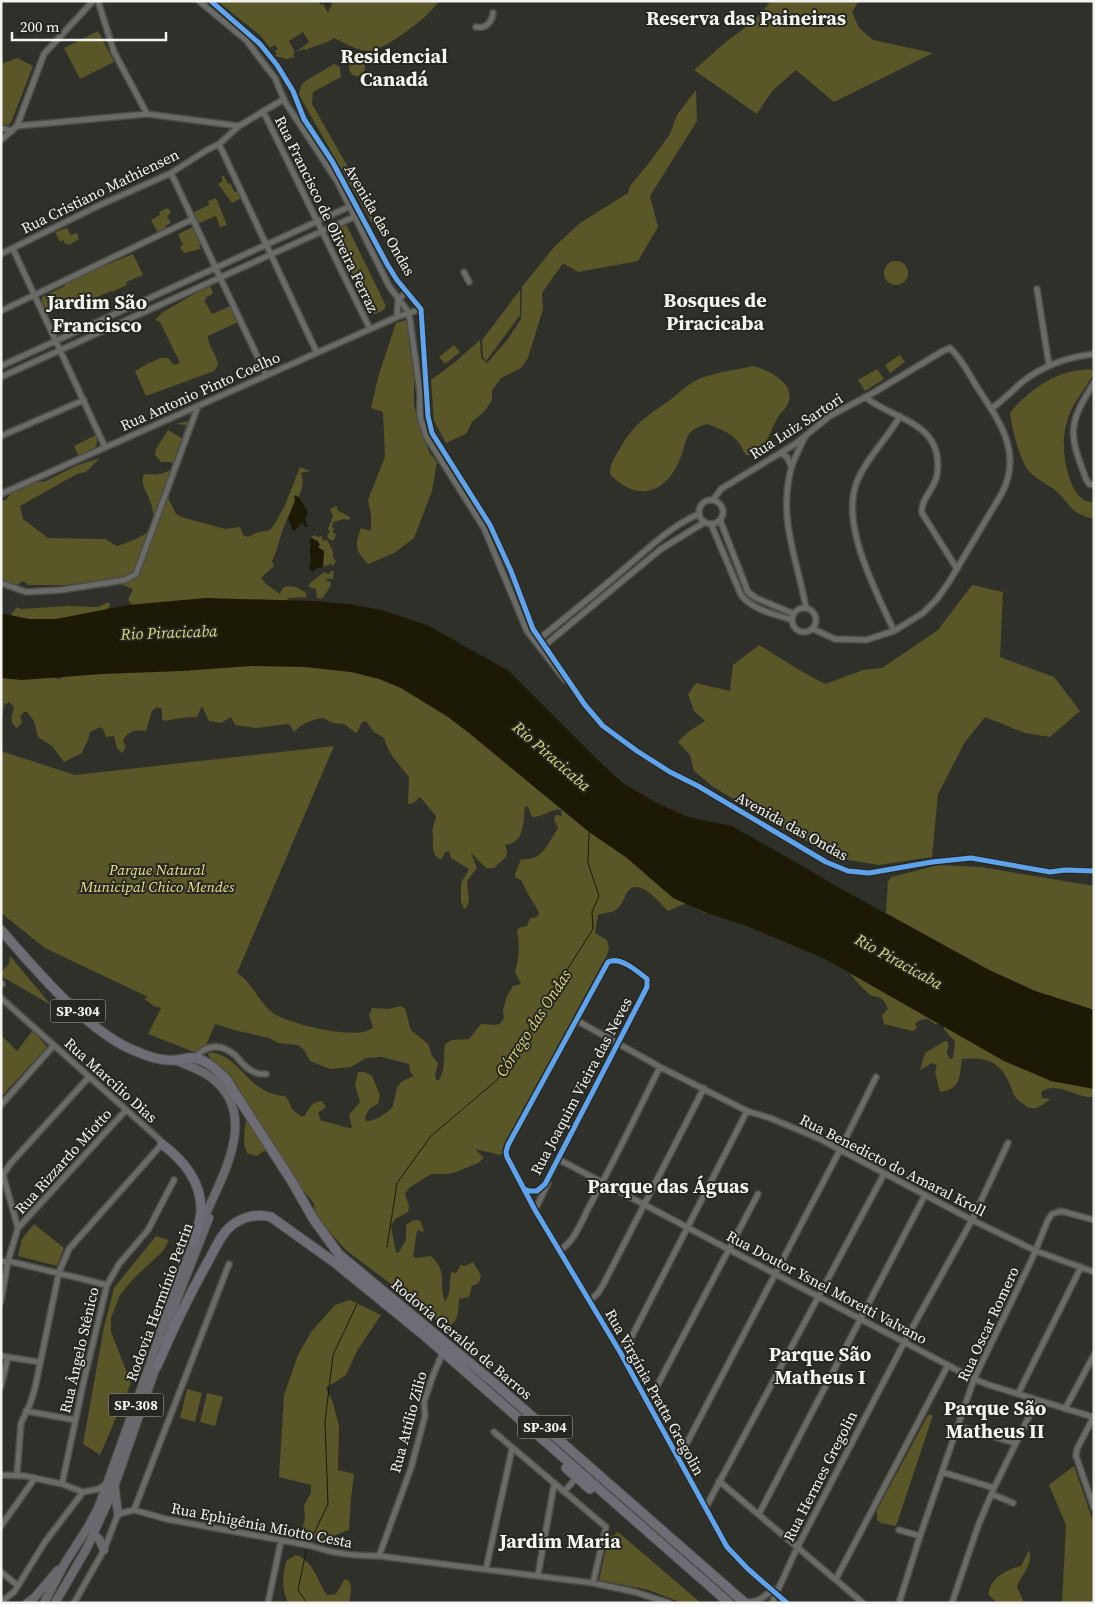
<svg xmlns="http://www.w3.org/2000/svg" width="1095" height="1604" viewBox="0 0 1095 1604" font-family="'Source Serif 4',serif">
	<rect width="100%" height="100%" fill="#30302b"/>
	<path fill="#595628" d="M217,1H318L321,5L323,4L328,13L333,1H438C434,14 385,49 371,51C359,52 345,43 334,38C326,44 316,45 306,50L304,49L296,52L309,42L303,32L289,41L295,52L293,54L295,57L287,59L275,56L277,53L274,51L278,49L275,45L270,48L261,36Z
		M771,1H859L852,12L859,28L873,40L933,53L834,102L796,70L772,91L757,114L694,70L727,41L755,20Z
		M98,31L114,62L80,79L64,48Z
		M17,58L33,66L12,120L9,125L1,124V64Z
		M349 68a8 8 0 1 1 16 0a8 8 0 1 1-16 0Z
		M334,64L340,67L341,77L313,92L312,104L366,199L367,207L374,221L372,223L299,95L301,86L304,82Z
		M696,90L697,121L650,196L658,227L638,261L578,272L563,263L542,293L543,309L528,358L521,368L501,378L492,390V400L485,411L472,422L466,434L446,443L434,421L431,380L454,363L480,340L481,358L487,363L508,339L521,319L522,287L554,247L580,223L628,193L630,186L649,163L670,134L677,115Z
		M224,176L228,184L230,183L235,192L238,191L241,198L232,203L218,184L223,181L221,177Z
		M216,198L227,225L220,227L216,216L199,223L195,219L194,212L209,205L208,201Z
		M168,208L171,213L167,216L171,223L165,226L167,229L158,233L151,220L160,215L159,212Z
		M343,222L347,226L386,306C384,311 380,312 374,314L372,312L331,232L334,226Z
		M193,227L202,244L199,245L201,249L184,253L180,247L183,245L178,234Z
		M67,228L71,235L77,233L79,239L69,245L67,243L66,245L63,240L60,242L55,232Z
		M133,254L143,275L126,282L127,285L112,292L111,291L72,308L68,299L46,309L42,303V297L65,286V282Z
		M884 273a12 12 0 1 1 24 0a12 12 0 1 1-24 0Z
		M210,285L213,294L206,297L207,299L204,300L212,314L231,306L238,322L208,336C208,347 217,354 218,365L214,371L146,396L135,371L149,363L161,358H168L174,365L180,363L160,322L155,320L163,312Z
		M520,290V315L486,361L483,357L482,340Z
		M407,320L414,378V406L429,452L437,462L432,491L414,538L394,553L368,564C355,550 354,546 361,528L371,531V515L368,500L385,457L383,412L371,408L379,374L396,323Z
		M454,345L460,352L445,364L439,357Z
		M900,355L905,362L890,373L885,365Z
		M753,366C768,370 794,382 789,401C787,409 781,411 778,417C766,438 771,443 747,456C743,452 742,447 739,443C732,433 718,428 707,424C701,426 694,428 690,433C684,440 684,451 680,459C666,494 637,503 610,474C610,464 614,458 619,450C634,423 646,417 670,400C680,392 689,383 701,378C718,372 735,370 753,366Z
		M877,369L884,379L865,391L858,380Z
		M1090,369L1094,373C1087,387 1076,398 1070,413C1066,423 1063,436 1064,447C1064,464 1072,504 1094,502V519C1070,512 1075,510 1060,495C1052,486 1040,482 1032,474C1020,465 1012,428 1010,413C1023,396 1049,376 1070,372C1077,370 1084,370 1090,369Z
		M193,420L164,490L176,514L181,517L225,529L240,527L243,535L248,537L256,533L270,530L274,525L285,505L300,467L310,471L301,473C308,491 291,507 285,524C280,536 278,549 272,561L274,566L261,578L266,584L280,594L282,589L286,586L296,587L305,592L307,597L287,598L293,604L132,605L128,600L133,589L120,584L104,588L94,581L66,585H28L23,581L14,587L4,583L1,579V501L6,500L12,492L19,487L30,483L46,481L78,465L100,458L86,472L77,474L20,506L23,519L48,538L105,539L117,546C127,543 145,537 151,528C155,522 153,507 150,501C147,491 141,487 143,476L145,474C154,475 165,475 172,468L173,464L171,462H161L155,455L156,449L168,430L183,439L186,425L176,424Z
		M96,435C100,451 91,451 78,455L74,446Z
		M337,506V510L350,517L349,520L344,519L333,522L332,527L335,529L332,531L336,535L334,540H330L327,536L330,531L328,529L333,516L330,509Z
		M315,535L318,537L322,536L323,541L327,540C331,547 334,552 333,558L337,562L336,561L333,566L331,564L323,567C325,558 318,543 311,537Z
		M331,571H334L333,579H326L327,581L331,582L330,587L322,599L317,598L316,589L309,587V584L324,572L329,574Z
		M972,585L1003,592L1000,657L1054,677L1080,711L1050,737L1025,733L985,717L965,742L938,794L932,857L879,865L842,859L781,828L712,786L694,771L690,755L678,742L688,732L705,721L694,711L688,694L696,683L730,691L733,665L759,645L801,671L825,684L863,670L882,668L938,630Z
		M109,602L110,606L102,616L1,623V607L3,615L9,617L17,607L21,609L68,606L98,607Z
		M293,658L410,682L708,913H704L686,903L668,911C659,902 639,876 627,892C624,898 622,905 617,909C611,914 605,912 598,915L595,933L607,940L609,948L607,955L501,1155L475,1149L484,1158L478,1163L456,1172L448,1174H431L409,1188L405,1194L409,1206L408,1212L395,1219L391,1226L396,1253L399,1252L406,1240V1225C412,1221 415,1218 421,1222L424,1232L418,1230L417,1231L413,1256L416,1258L431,1256C449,1273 438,1283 445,1302L449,1294L451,1272L456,1273L461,1265L465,1266L473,1262L481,1275L479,1283L472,1286L469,1297L459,1299C458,1312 459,1325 444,1327L422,1307L347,1251L324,1226L315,1212L314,1204L310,1198L304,1192L297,1191L279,1161L265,1151L256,1156L247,1153C239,1136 251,1117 244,1100C242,1095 238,1092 234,1088C224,1078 214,1068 208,1054L210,1052C242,1056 247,1094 285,1096L288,1100L292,1109L300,1116H305C309,1107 312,1102 322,1101L326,1107L318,1113L321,1121C332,1122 341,1127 351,1128L352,1127L349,1115L360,1102L355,1085L358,1072H365L372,1076L380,1095L378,1104L370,1108L365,1117L366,1121C376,1121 385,1114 392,1108C399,1090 391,1084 414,1076L410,1072L409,1064L382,1057L366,1058L351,1067L330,1069L310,1061L304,1050L298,1045L278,1043L269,1038L234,1030L215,1024L202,1055L148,1034L161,1008L154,1006L144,999L148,997L45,948L1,913V751L75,775L334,746L237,973C254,984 258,1002 273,1013C288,1024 361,1042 373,1027L369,1015L372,1008L388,1009L401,1006L405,1009L411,1030L428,1044L432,1056L438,1063L435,1076L436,1080H439C446,1071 443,1056 445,1044L452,1040L469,1039L481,1024L496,1025L501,1023L504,1018L503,1010L507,996L513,986L521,984L515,972C519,958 520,946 517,931L519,928L527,926L530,918L537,917L539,913C534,902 526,893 522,881L515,877V874L521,859C543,861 547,845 558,828L554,819L556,815L562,816L561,810C551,808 544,817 532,817L528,807L525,806C523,822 525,843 505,845L507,851L506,857L494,868H486L471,853L477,868L467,881L469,900L467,907L464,909L461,902V883L469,869L451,858L449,851L445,852L441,860C431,855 433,846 433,837C433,834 432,831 433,828C433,824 436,821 436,816L421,798L419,797L414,803L408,804L409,777C399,765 388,753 384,738L374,732L366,721L361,723L358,731L356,733L344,724L333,723L323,718C311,720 302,723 294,732L290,725L287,724L256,728L235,725L231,717L221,723L209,721L202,706L197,717C185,717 176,719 164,721L162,719V709L157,707L152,711L146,731C136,730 128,730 123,741L126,747L122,753L117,748L114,736L106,737L103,729L100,727L90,732C89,740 85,745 82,753L64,762L52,746L38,737L34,721L27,712H24L20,716L22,723L17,728C9,723 12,715 14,707L9,702L4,705L1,727V672L37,673L59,679L83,670L180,666L188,672L190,664Z
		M938,865L981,867L1094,886V1010L1035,991L989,970L886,913L888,881L892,877Z
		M10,956L51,1005L1,976V972L9,964Z
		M846,969L941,1020L938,1024H935L928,1019L920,1020L915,1024L917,1028L913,1031L884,1024L882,1015L888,1009C881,991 877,1001 868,993C860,986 853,977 846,969Z
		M944,1024L1094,1084V1097C1077,1099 1058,1080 1041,1092L1042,1098L1051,1099C1045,1102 1038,1110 1031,1108C1028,1108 1026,1106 1024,1104C1016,1100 1014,1096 1011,1087C1001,1062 988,1057 962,1059C959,1076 962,1089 940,1092L935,1072L937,1065L932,1063L920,1070L925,1053L945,1041H947L949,1046C946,1052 946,1053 950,1059L953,1058L955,1042L944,1029Z
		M33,1030L47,1047L1,1097V1035L17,1051Z
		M34,1224L64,1248L57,1266L18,1256L22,1239Z
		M156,1236L169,1240L163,1251L133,1279L120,1295L111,1318V1332L131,1383L100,1455L83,1444L104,1327L114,1288Z
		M350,1300L381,1315L357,1351L346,1375L326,1388L333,1403L339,1426L338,1470L354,1474L351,1498L349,1530L323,1540L300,1536L305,1519L304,1506L311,1492V1485L279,1477L284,1395L298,1355L311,1332L335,1305Z
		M187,1389L202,1393L195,1422L180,1418Z
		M207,1393L223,1397L215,1426L200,1422Z
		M928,1415H933L896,1526L881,1523L877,1520V1510Z
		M1074,1466L1094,1524V1603H1062L1066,1525L1049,1485Z
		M618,1532L701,1603H682L649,1590L599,1580L609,1534L612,1537Z
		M1029,1550C1034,1565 1021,1574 1017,1587L1024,1603H997L989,1595C987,1580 1009,1568 1021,1566Z
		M296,1555C314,1561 317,1581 327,1595L336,1594L344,1580L346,1579C354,1583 350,1595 349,1603H288C281,1587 283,1577 286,1561Z"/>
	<path fill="#1c1a04" d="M295,495C301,498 305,507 308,513L305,518L308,527L304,526L303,523L299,525L298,529L296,527V530H291L292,528L288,518L295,500L294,497Z
		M311,538L318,541L320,545L318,547L324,551L323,567L315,569L313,572L311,571L309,567C313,559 308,551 311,543L309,542Z
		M206,598L313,601L349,604L381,610L427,625L509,671L603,765L623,783L657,803L688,817L732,826L799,864L843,890L989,970L1035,991L1094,1010V1089L1051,1081L1004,1061L825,959L747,926L704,912L673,898L627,858L589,832L469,733L448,717L401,688L379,679L351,672L304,667L251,666L182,671L102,674L22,680L1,678V613L29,619H56L128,605Z"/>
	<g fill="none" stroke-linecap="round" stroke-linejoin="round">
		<path stroke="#1c1a04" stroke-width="1" d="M387,1247L397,1183L431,1136L497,1080L593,929L592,912L599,896L588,863L589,833
			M309,1544L328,1504L325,1422L333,1355L357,1304
			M307,1603L298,1590L307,1547"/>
		<defs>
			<path id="street" d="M98,1L114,52L147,114
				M199,1L246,40L268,69L275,78L285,102L337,181L389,286L409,313L420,393V416L426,436L484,528L527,631L565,680
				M211,1L260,44L277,65L293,91L304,119L332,161L387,264L397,280L421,309L428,416L432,433L490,525L511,571L533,629L585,705L603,726L637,751L670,772L698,786L826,862L848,871L869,873L932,862L971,858L1050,872L1065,870L1094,871
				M476,27C486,29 492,22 493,13
				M263,111L370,329
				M17,126L44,54L93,1
				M1,128L12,131
				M1,140L17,126L147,114L239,126
				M219,144L317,353
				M171,173L266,375
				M13,249L105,447
				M1,254L100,205L171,173L207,150L219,144L239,126L284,99
				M464,272L469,282
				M1037,289L1049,365
				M1,311L193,219
				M397,317L398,300L404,294L408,292
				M1,366L353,205
				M1,377L358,215
				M1094,383C1067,425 1069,434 1086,479L1089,484L1094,485
				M865,397C895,421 945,422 937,475C935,488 920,500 922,513L957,569
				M991,409C1002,401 1011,392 1021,383C1042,366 1067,357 1094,354
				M1,436L84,400
				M805,437C800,447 794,458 791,469C778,520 797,558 806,608
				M781,453L787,457L791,466
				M1,494L397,317L421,309
				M713,500L721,489L795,444L830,416L873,393L943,351L950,348C962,359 969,374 977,387C999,421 1023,452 1002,493L949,582L937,599L923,613L894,631L866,640L835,639L813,629
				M699 512a12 12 0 1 1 24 0a12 12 0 1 1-24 0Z
				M720,520L748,592L756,598L794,614
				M711,524L741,595C752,610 775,614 792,620
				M1,583L26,592L61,590L125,580L136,574L198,406
				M792 620a12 12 0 1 1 24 0a12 12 0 1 1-24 0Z
				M894,631C876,591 837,520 859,477C869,455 888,438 900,416
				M539,639C570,614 601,589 631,563C652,545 673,525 699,514
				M544,646L661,549L705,522
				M1,984H2
				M1,998L160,1140L162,1144L69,1249L59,1272L35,1388L30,1404L21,1423L17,1475
				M576,1020L660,1067L747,1111L770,1118L820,1139L972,1220L1036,1251L1094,1272
				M194,1058C207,1044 221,1043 236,1056C241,1062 246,1069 254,1072C257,1074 262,1074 266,1074
				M1,1105L54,1045
				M558,1159L974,1379L989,1385L1093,1417
				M524,1189L530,1191H537L545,1184L647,987V979C637,971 620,956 608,962L508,1145L506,1152L507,1157L535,1210L620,1352L727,1547L748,1569L787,1603
				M535,1210L548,1183
				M18,1228L126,1110
				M560,1250C575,1241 582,1220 590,1205C615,1160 637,1113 660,1067
				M1,1262L8,1261L107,1285
				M1,1301L8,1261L18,1228L3,1175L10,1164L89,1077
				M589,1301L598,1293L603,1285L704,1088
				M620,1352L632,1336L747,1111
				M1,1356L39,1362
				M1,1386L8,1357
				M1018,1394L1081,1267
				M648,1403L758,1194
				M1065,1409L1094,1355
				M26,1411L75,1420
				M1094,1416L1077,1449L1076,1456L1094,1508
				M958,1426L1015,1443
				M494,1432L606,1527L593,1583
				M678,1460L840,1150L876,1077
				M942,1472L994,1488
				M1,1475L25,1476L62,1484L83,1492L99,1489L106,1484
				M719,1481L863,1603
				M62,1484L84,1380L107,1285L119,1264L148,1230L174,1180
				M564,1492L577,1477
				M992,1494L1013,1503
				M706,1507L884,1174
				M134,1510L229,1264
				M759,1514L925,1195
				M1,1526L35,1478
				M899,1530L920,1536
				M379,1556L411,1468L425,1416L424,1402L434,1373L443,1352
				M486,1569L512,1449
				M1,1572L17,1585
				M538,1575L554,1485
				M836,1579L948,1365
				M1,1602L14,1592L45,1542L83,1492
				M745,1602C758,1603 764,1597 773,1589
				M74,1603L104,1550L118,1514L134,1510L166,1519L312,1546C334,1554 355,1556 379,1556L593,1583L635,1592L669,1603
				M268,1603L281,1541
				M772,1603L797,1548L905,1341L972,1220L1008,1143
				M899,1603L920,1536L974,1379L1032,1259L1048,1220L1052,1214L1061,1211L1094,1220
				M952,1603L978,1526L994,1488L1037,1400"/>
			<path id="primary" d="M175,1060C188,1066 203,1070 213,1079C261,1117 219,1181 202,1223
				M164,1343L177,1299L209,1218
				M115,1489L118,1514
				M94,1535L99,1539L104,1550
				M27,1603L34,1598L58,1570
				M44,1603L65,1563L88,1527L99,1506L150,1364L172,1297L195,1239
				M55,1603L87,1548L112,1493L158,1361"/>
			<path id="highway" d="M1,930C35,969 90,1035 138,1052C149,1057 163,1061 175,1060C181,1060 188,1057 194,1058C207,1060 218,1071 226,1079L291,1180L314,1220L343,1260
				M162,1144C184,1161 202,1182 201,1212C200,1222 196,1233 194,1243
				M341,1256L494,1383L745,1603
				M157,1366C173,1329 190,1293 210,1258C216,1247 221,1234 231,1226C242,1217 257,1213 271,1217L334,1262L426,1337L729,1603
				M566,1468L590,1489"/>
		</defs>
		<use href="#street" stroke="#4c4c49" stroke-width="8"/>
		<use href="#primary" stroke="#4c4c49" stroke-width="10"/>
		<use href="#highway" stroke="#4c4c49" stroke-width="11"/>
		<use href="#street" stroke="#6a6a66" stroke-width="5"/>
		<use href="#primary" stroke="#69686c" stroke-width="8"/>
		<use href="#highway" stroke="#6e6c75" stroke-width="9"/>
		<defs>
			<path id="cycleway" d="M211,1L260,44L277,65L293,91L304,119L332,161L387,264L397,280L421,309L428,416L432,433L490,525L511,571L533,629L585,705L603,726L637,751L670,772L698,786L826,862L848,871L869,873L932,862L971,858L1050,872L1065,870L1094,871
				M524,1189L530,1191H537L545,1184L647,987V979C637,971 620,956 608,962L508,1145L506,1152L507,1157L535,1210L620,1352L727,1547L748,1569L787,1603"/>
		</defs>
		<use href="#cycleway" stroke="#272721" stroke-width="8"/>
		<use href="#cycleway" stroke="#60a3ed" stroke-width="5"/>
	</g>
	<g text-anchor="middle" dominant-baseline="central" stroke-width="4" stroke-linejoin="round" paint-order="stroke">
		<g fill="#272721" stroke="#b6b6b1" stroke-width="1">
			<rect x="50.5" y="999.5" width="55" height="23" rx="4"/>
			<rect x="108.5" y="1393.5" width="55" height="23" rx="4"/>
			<rect x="517.5" y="1415.5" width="55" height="23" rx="4"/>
		</g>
		<g font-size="14" font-weight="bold" fill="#f3f3ef">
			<text x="78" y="1011">SP-304</text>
			<text x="136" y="1405">SP-308</text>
			<text x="545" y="1427">SP-304</text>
		</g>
		<g font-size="15" fill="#f3f3ef" stroke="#272721">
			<text transform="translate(100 191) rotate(-26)">Rua Cristiano Mathiensen</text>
			<text transform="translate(327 214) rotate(64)">Rua Francisco de Oliveira Ferraz</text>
			<text transform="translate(380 220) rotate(60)">Avenida das Ondas</text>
			<text transform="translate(200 391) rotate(-24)">Rua Antonio Pinto Coelho</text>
			<text transform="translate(796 426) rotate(-33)">Rua Luiz Sartori</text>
			<text transform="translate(792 826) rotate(29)">Avenida das Ondas</text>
			<text transform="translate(111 1080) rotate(42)">Rua Marcílio Dias</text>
			<text transform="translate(581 1086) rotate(-62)">Rua Joaquim Vieira das Neves</text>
			<text transform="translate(63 1161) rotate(-48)">Rua Rizzardo Miotto</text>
			<text transform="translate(893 1165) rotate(27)">Rua Benedicto do Amaral Kroll</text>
			<text transform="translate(827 1287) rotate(28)">Rua Doutor Ysnel Moretti Valvano</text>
			<text transform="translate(159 1302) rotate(-70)">Rodovia Hermínio Petrin</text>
			<text transform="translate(988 1324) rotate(-65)">Rua Oscar Romero</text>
			<text transform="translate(462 1339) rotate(40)">Rodovia Geraldo de Barros</text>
			<text transform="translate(79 1350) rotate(-77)">Rua Ângelo Stênico</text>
			<text transform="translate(655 1392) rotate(61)">Rua Virgínia Pratta Gregolin</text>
			<text transform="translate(408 1422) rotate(-75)">Rua Attílio Zilio</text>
			<text transform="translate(820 1476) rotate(-63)">Rua Hermes Gregolin</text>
			<text transform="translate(262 1525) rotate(11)">Rua Ephigênia Miotto Cesta</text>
		</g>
		<g font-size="15" font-style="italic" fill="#e4e089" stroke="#272721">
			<text x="157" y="869">Parque Natural<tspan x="157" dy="17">Municipal Chico Mendes</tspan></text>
		</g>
		<g font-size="16" font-style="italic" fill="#dcd882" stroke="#272721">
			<text transform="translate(169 632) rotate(-2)">Rio Piracicaba</text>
			<text transform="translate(552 756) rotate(41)">Rio Piracicaba</text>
			<text transform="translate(899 961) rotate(29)">Rio Piracicaba</text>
			<text transform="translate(533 1023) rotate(-57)">Córrego das Ondas</text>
		</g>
		<g font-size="20" font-weight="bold" fill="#f3f3ef" stroke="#272721">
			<text x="746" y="18">Reserva das Paineiras</text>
			<text x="394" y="56">Residencial<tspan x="394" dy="23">Canadá</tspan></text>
			<text x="715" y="300">Bosques de<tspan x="715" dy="23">Piracicaba</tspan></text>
			<text x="97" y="302">Jardim São<tspan x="97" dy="23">Francisco</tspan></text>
			<text x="668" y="1186">Parque das Águas</text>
			<text x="820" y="1354">Parque São<tspan x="820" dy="23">Matheus I</tspan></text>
			<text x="995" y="1408">Parque São<tspan x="995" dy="23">Matheus II</tspan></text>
			<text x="560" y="1541">Jardim Maria</text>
		</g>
	</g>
	<rect width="1095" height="1604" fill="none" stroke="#f3f3ef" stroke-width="5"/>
	<path d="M12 32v8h154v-8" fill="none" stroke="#f3f3ef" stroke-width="2.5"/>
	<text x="20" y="32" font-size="15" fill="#f3f3ef" stroke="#272721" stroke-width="4" paint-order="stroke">200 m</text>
</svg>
